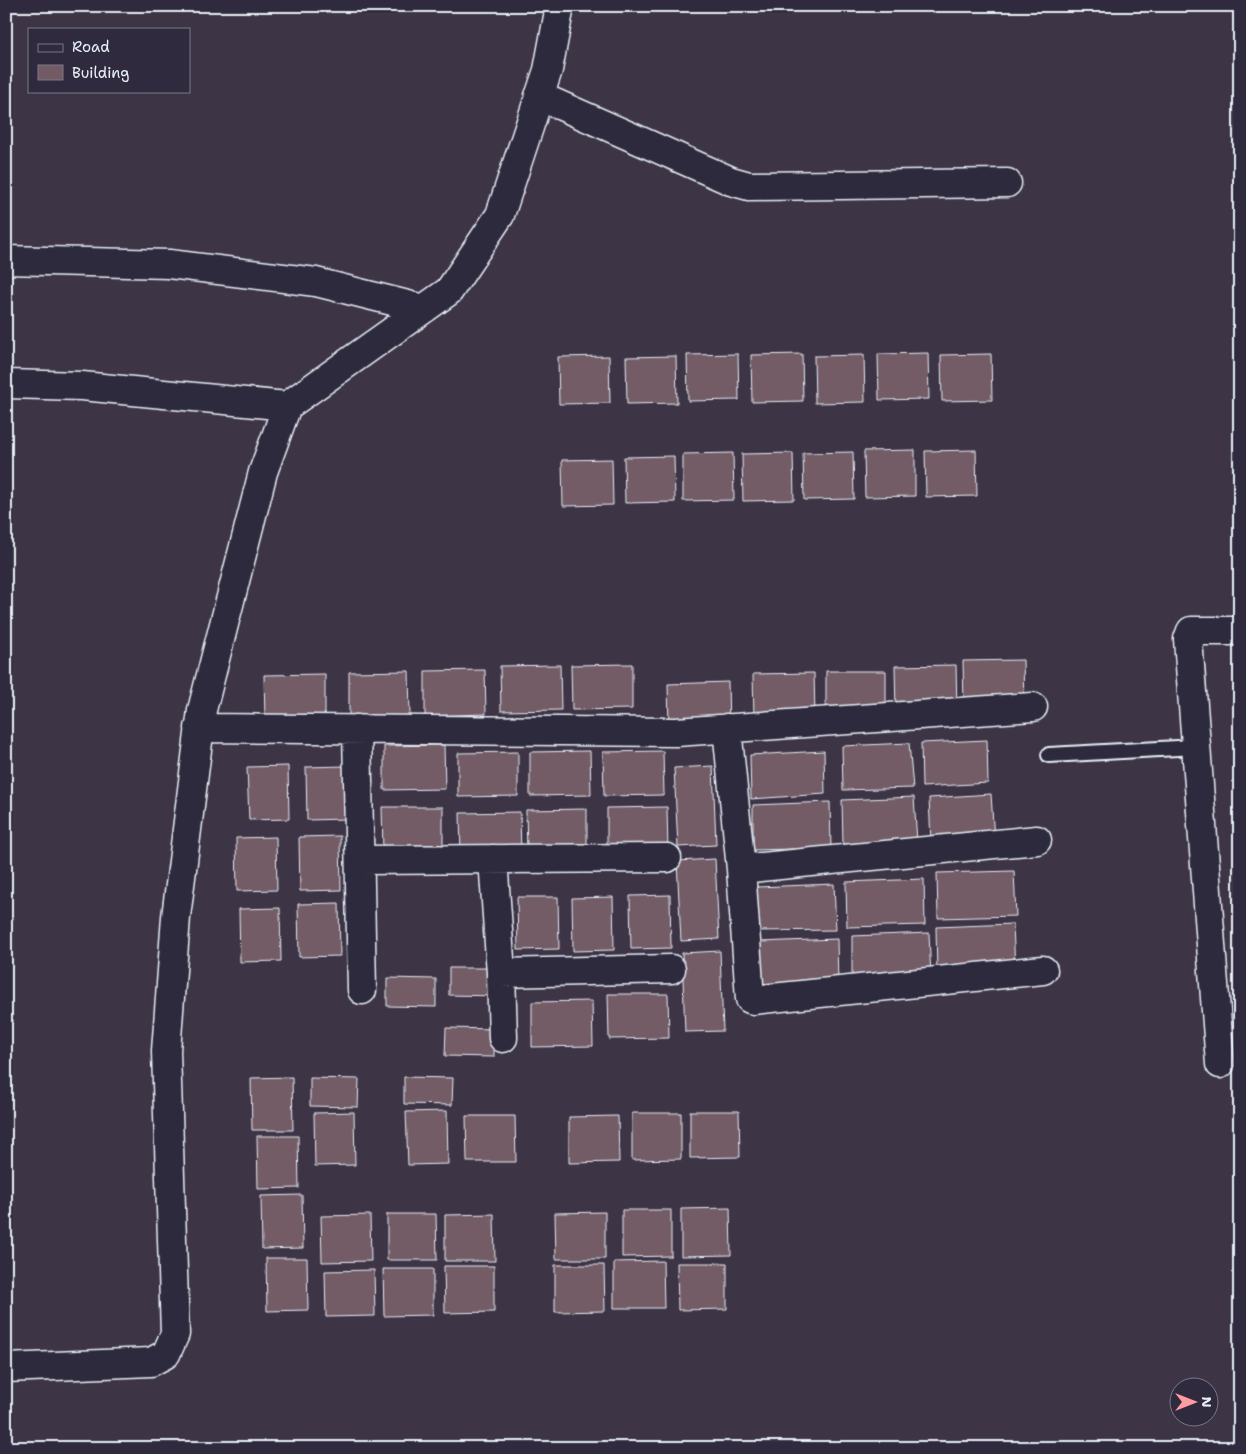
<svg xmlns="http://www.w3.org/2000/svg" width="1246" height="1454" viewBox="0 0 1246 1454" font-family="'Shantell Sans',sans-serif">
	<rect width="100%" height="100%" fill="#3d3445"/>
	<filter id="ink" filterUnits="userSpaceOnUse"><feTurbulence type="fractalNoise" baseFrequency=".02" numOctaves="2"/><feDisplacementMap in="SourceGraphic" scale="10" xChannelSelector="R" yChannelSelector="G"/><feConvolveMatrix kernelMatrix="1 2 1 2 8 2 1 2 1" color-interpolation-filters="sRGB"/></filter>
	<g filter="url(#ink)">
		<path fill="#735b65" stroke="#e8f1f8" d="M928,353L929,399L879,400L878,354Z
			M738,354L739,400L688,401L687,355Z
			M802,354L803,401L752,402L751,355Z
			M991,354L992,400L942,401L941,355Z
			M864,355L865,402L815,403L814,356Z
			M609,356L610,403L559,404L558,357Z
			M676,356L677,403L627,404L626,357Z
			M915,450V496L865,497L864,451Z
			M976,450L977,496L926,497L925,451Z
			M853,452L854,499L804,500L803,453Z
			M733,453L734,500L683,501V454Z
			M793,453L794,500L743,501L742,454Z
			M674,456L675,502L625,503L624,457Z
			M612,459L613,505L563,506L562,460Z
			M1023,660L1024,704L964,705L963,661Z
			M632,664V709L572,710L571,665Z
			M560,665L561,710L501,711L500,666Z
			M956,665L957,710L896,711L895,666Z
			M485,670L486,714L425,716V671Z
			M409,671L410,716L349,717V672Z
			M826,671H886V715L826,716Z
			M814,673L815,717L754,718L753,674Z
			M325,674V718L265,719L264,675Z
			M728,682L729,727L669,728L668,684Z
			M987,740L988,783L922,787L921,743Z
			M909,743L913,788L843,790L842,746Z
			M444,745L445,789L384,790V746Z
			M590,751L591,795L530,796V752Z
			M663,751L664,795L604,796L603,752Z
			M824,751L825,794L751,799L750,755Z
			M518,752V796L458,797V753Z
			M288,766L289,819L249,820L247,767Z
			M346,766L347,819L307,820L306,767Z
			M713,766L716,845L678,847L674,768Z
			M991,794L994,839L931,842L929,798Z
			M914,797L917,842L843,845L842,800Z
			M830,802L831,848L753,850V805Z
			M382,807H443V851L383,852Z
			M667,807L668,852L607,853V808Z
			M587,809V853L527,854L526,810Z
			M520,812L521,856L461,857L460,813Z
			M340,836L341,890L300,891L299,837Z
			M276,837L277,890L237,891L236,838Z
			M715,859L719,939L681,941L677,861Z
			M1014,871L1016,916L938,918L937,873Z
			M924,879L925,925L847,927L846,882Z
			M834,884L836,930L758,931L757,887Z
			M670,895L671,948L631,949L630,896Z
			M517,897H558L559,949L518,950Z
			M613,897L614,950L573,951L572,898Z
			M339,903L340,956L299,957L298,904Z
			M280,908L281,961L240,962L239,909Z
			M1013,924L1015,970L937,972L936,927Z
			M929,933L931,979L852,980V936Z
			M837,939L838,985L760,986V942Z
			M720,951L723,1031L685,1032L682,953Z
			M449,968H498L497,996L449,995Z
			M387,978L436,979V1007L387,1006Z
			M608,994H668L669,1038L609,1039Z
			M592,1001L593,1046L532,1047V1002Z
			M446,1028L494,1029V1057L445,1056Z
			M292,1077L293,1130H252L251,1078Z
			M404,1077L453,1078L452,1105L404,1104Z
			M310,1078L359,1079L358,1107L310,1106Z
			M447,1111L448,1164L408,1165L406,1112Z
			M690,1111H739L740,1157L690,1158Z
			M354,1112L355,1165L315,1166L314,1113Z
			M632,1113H681V1159L632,1160Z
			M466,1116H515L516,1162H467Z
			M618,1116L619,1162L569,1163V1117Z
			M257,1136H298L299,1188L258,1189Z
			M302,1195L303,1248L262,1249L261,1196Z
			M730,1208L731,1255L681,1256V1209Z
			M622,1210H671V1256L622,1257Z
			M605,1212V1259H556L555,1213Z
			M387,1214H436L437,1260H387Z
			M494,1214L495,1261H445V1215Z
			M370,1215L371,1261L322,1262L321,1216Z
			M266,1258H307L308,1310L267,1311Z
			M663,1261L664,1308H614V1262Z
			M677,1263H727V1309L678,1310Z
			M555,1265H604L605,1311L555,1312Z
			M444,1266H494V1312L445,1313Z
			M383,1269H433V1315L384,1316Z
			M374,1270L375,1316L326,1317L325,1271Z"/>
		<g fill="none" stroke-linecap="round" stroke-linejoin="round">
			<defs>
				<path id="service" d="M1049,755L1196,747"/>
				<path id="minor" d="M539,96L731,181L749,186L1007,183
					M6,260L169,264L316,282L424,309
					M6,384L82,386L287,406
					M199,728L676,732L1033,707
					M727,728L741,869L750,999L753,1000L1043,970
					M357,729L362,990
					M493,859L501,973L671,969
					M360,860L667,858
					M741,869L1037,840
					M501,973L503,1038
					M1220,1064L1188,639L1191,631H1240
					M6,1368L151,1362L166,1354L175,1334L166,1051L176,917L202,710L263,472L287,406L449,291L500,215L548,70L560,6"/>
			</defs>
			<use href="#service" stroke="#e8f1f8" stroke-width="18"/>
			<use href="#minor" stroke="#e8f1f8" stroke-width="31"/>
			<use href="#service" stroke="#2f2a3d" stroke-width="14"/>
			<use href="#minor" stroke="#2f2a3d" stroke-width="28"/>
		</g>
	</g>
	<rect width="1246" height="1454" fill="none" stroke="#2f2a3d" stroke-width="25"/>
	<rect x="12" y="12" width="1221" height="1429" fill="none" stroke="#e8f1f8" stroke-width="2" filter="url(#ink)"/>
	<rect x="28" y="28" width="162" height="65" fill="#2f2a3d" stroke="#797a88"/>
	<rect x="38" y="44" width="25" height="8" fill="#2f2a3d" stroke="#797a88"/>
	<text x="72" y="52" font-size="15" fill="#e8f1f8">Road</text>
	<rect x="38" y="65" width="25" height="15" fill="#735b65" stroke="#797a88"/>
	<text x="72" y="78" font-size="15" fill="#e8f1f8">Building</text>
	<g transform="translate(1194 1402) rotate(90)"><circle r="24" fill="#2f2a3d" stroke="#797a88"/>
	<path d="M0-4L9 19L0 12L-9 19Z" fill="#ff9aa2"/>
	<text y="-8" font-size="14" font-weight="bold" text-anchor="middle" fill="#e8f1f8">N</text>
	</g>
</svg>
